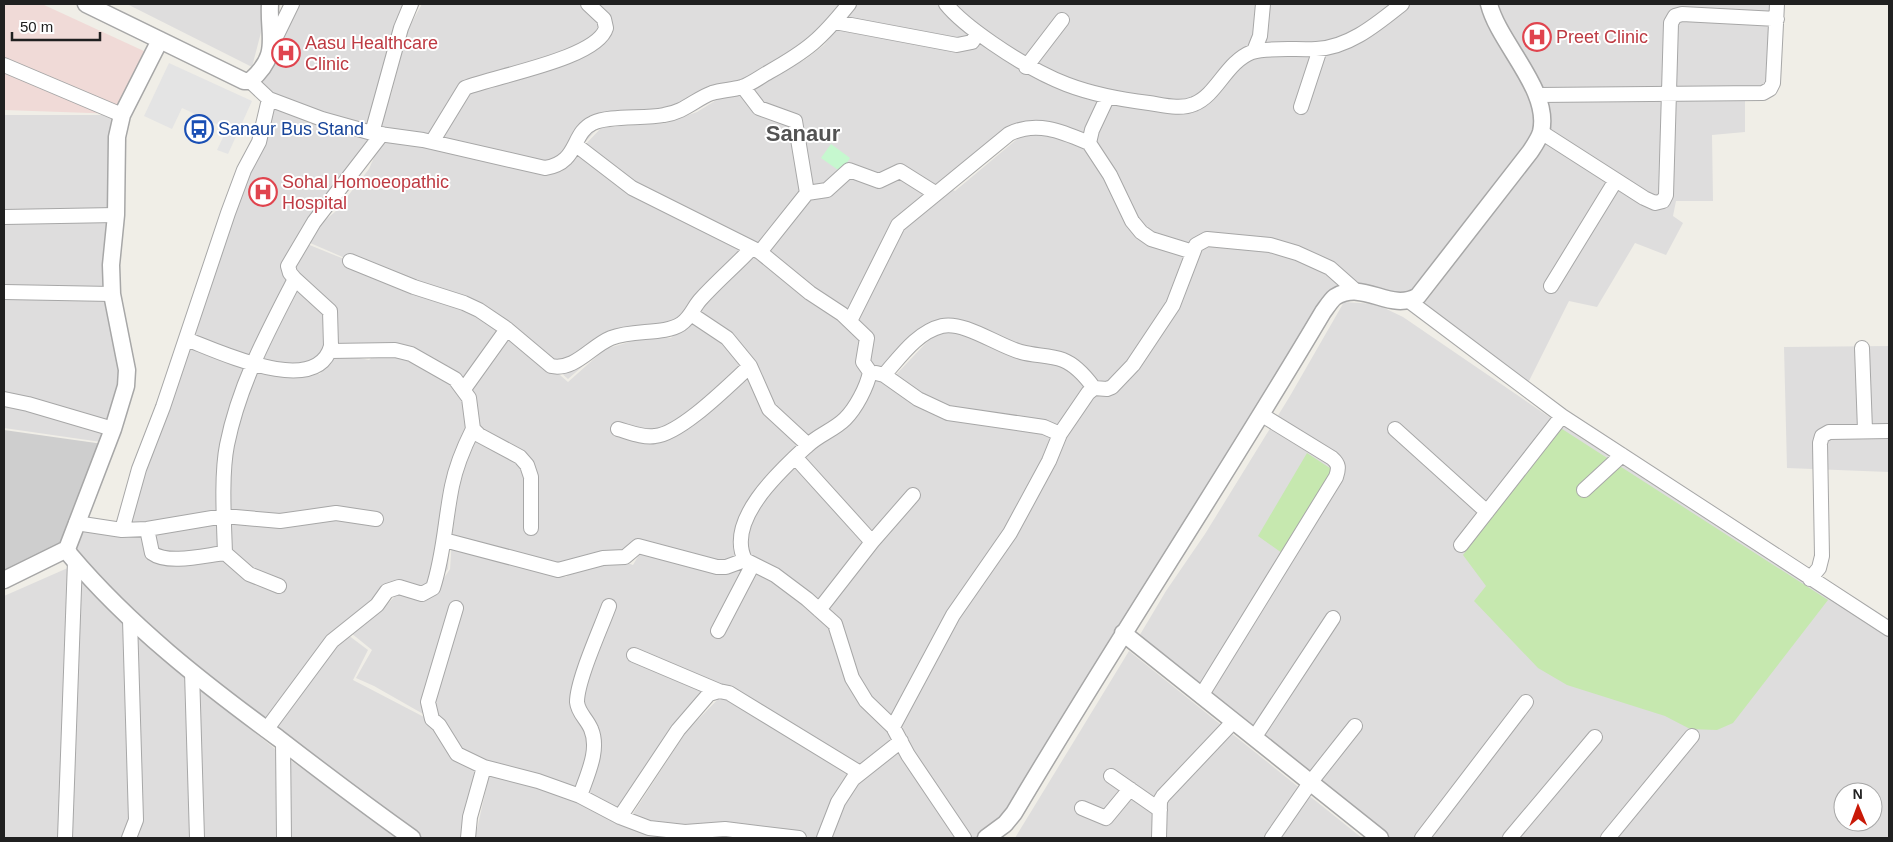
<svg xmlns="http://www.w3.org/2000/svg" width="1893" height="842" viewBox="0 0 1893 842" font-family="Helvetica,sans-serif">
	<rect width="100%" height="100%" fill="#f0eee7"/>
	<path fill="#dedddd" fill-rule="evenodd" d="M127,4H266L265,17L252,67Z
		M295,4H420L405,28L371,131L322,118L253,84Z
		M422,4H854L840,23L696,111L665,121L600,126L560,169L374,132L391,95L408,29Z
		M857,4H944L1068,90L1107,105L1089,142L1027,128L954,189L945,185L934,192L903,171L879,181L852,169L808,192L798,121L759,107L747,90L806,59L824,45Z
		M948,4H1483L1539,99L1537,152L1415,310L1356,289L1297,251L1195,244L1193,251L1151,238L1136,220L1093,147L1110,103L1020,62Z
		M1498,4H1774L1772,89H1745V132L1712,135L1713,201H1676L1673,216L1683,223L1666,255L1635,243L1597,307L1569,301L1527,385L1417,313L1540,153L1541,98L1494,11Z
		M744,91L790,119L806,182L764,253L621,179L582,148L602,127L666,123L697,112L718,99Z
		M277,101L380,135L366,167L334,209L315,225L289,273L333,313L331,345L318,373H290L188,339Z
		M4,115H118L104,292L125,375L101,442L4,428Z
		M1028,130L1088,144L1150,240L1192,252L1172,305L1105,394L1076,366L943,323L879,371L865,357L870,338L765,255L803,201L852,172L879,183L897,173L935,194L946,187L955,191Z
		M383,136L561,172L580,150L750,249L671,336L650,333L605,347L568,379L513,331L308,242L317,227L336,211L369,169Z
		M307,244L386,276L463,304L512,333L568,382L605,349L650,336L671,338L689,319L726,339L768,410L807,445L745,524L744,559L725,568L643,543L632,561L616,556L565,574L452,537L458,494L467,457L478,435L469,390L415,357L332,350L335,312L291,273Z
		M1238,244L1296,254L1353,290L1334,297L1013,828L988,838H966L895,728L1095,389L1106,397L1138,367L1197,246Z
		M752,250L868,339L870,371L851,411L808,443L770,408L749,357L694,313Z
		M1344,302L1376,304L1403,317L1561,425L1889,636V838H1385L1138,638L1166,591L1205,534L1290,396ZM1843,792H1873V822H1843Z
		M943,325L1062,361L1093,388L982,579L893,725L866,700L835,623L746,559L747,525L784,472L834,429L872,372L890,381Z
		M187,341L289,376L320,374L331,352L369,360L378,351L414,358L466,392L473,430L464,456L450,536L448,569L433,588L398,589L347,633L266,728L226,699L73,557L84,524L123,531Z
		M1889,346V472L1787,468L1784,347Z
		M452,540L566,577L578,565L616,559L633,565L644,546L698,562H745L833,624L843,656L899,741L860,771L721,691L683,730L625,819L469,760L444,730L440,715H425L374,686L356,678L372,650L351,633L382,610L399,592L436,590L450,569Z
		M70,567L147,644L280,753L401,838H4V596Z
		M348,635L368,650L353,680L424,717L439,718L451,748L488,770L472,838H414L268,730L320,658Z
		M1129,651L1362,838H1015Z
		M722,695L858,773L823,838L628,821L686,732Z
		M900,743L963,838H826L854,780Z
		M490,771L537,782L625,823L790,838H475Z"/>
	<path fill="#f0dad7" d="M4,4H42L146,52L119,114L4,110Z"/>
	<path fill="#cecece" d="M4,430L103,444L72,544L4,583Z"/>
	<path fill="#c6e8af" d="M1559,427L1828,600L1733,723L1717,730L1690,729L1665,716L1567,685L1538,668L1474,601L1486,586L1463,555Z
		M1307,453L1342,476L1289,558L1258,536Z"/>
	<path fill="#c6f8cf" d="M831,144L850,158L841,172L821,158Z"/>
	<path fill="#e4e4e4" d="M169,63L252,101L228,154L217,150L227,129L182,108L172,129L144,116Z"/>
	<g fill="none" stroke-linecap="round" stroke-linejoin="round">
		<defs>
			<path id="minor" d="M946,4C958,19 976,32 992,43C1047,81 1083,95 1149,103C1163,105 1180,110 1194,104C1217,95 1226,62 1252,52C1268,47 1299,50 1316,49C1349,48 1378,23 1402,4
				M835,22L957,45L972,42L978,33
				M272,45L292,4
				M1254,51L1260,36L1263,4
				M4,65L122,115
				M1026,67L1062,20
				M250,81L269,99L322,119L372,133L423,140L545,168C579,163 571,133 593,123C609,115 644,119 664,115C685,112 695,99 712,93C722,90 732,90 742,87C751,84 760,77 769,72C808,50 821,39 849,4
				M743,87L759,108L795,121L807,193L760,252
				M1538,95L1763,93L1770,89L1773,83L1777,4
				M1107,98L1092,130L1089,143L1110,175L1132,221L1141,232L1151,239L1193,252
				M1301,107L1320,49
				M1541,132L1644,198L1655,203L1663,201L1666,195L1671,23L1675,16L1682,14L1777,19
				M372,133L401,28L411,4
				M432,142L465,88C494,76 597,59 606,28L604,19L588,4
				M576,145L632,188L760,252L810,293L842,314L867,338L863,362L870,372C867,387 856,408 845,419C834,430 818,435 807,446C781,470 725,520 745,560
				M807,193L827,190L849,170L879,181L900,171L935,193
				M4,217L116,215
				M350,261L414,287L464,303L479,310L507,329L551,366C575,371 591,346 611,338C633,329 664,335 681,324C691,317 693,308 700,300C716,282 735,266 751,249
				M1551,286L1616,180
				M4,292L112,294
				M1409,301L1562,416L1889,629
				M691,314L727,338L750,366L769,409L808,445
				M850,321L898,225L1009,134C1037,120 1063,132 1089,143
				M186,339C218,351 317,399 331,346L330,311L295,279L290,273L288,266L314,222L382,134
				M1862,348L1865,430
				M330,351L395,350L411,354L455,379L469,398L473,429L479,435L520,457L527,465L531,477V528
				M876,373L884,375L918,399L948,413L1044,427L1060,434
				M884,375C900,357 917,332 942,326C965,321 998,346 1021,352C1035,356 1050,355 1063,360C1076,365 1086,377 1094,388
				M464,389L507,329
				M4,399L28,404L113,429
				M618,429C629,432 643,438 655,436C681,434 730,384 750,366
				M1395,429L1487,512
				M796,458L872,542
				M1584,490L1622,455
				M76,523L122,530L147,529L224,516L280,521L336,513L376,519
				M147,529L152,553C168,565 206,555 225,553C224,522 221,475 227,445C239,385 267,333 295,279
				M122,530L139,469L163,407L228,213L244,170L259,142L269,99
				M444,540L558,570L603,558L625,557L638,546L717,567H726L745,560L775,575L807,599L835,624L852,678L866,701L893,727L908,755L964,838
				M1461,545L1562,416
				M225,553L249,574L279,586
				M1810,579L1819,568L1822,556L1820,443L1822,436L1829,432L1889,431
				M456,608L428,702L432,719L439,725L457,754L484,767L538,781L580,796L620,817L649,828L685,832L725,829L799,838
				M819,610L872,542L913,495
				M718,631L753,564
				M634,655L719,691
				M192,672L197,838
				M1201,696L1336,477C1339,468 1339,464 1332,458L1262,415
				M893,727L953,615L1010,533L1049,461L1060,434L1088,393L1094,388L1107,389L1112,387L1133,365L1173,305L1196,245L1207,239L1270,245L1297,253L1330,268L1356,291
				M266,730L332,641L377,605L387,591L399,587L422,594L433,588C444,555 445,520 452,486C456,466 464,447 473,429
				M1254,738L1333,618
				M283,742L284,838
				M1111,776L1160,810
				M580,796C587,775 600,750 591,729C587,719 578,713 577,702C577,680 601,628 609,606
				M1082,808L1106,818L1130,789
				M620,817L678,730L709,694L719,691L729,693L860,773
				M65,838L75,561
				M129,838L136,820L130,620
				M468,838L470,817L484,767
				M824,838L838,802L853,779L901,741
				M1159,838L1160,801L1163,796L1233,722
				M1272,838L1310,783L1355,726
				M1422,838L1526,702
				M1510,838L1595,737
				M1608,838L1692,736"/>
			<path id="tertiary" d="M86,4L244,81H250C281,54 268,37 270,4
				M160,40L122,115L117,137L116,215L111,265L112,294L127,370L126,386L113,429L67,549L70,555C130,626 203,683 278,738C322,772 367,806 412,838
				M4,580L67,549
				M1123,633L1380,838
				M986,838L1005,824L1014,813C1114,644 1223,481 1323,312C1326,308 1331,300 1335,297C1364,279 1390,313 1418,296L1530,152C1534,146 1539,139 1541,132C1551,90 1499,44 1489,4"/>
		</defs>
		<use href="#minor" stroke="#a7a7a7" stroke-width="16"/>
		<use href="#tertiary" stroke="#a7a7a7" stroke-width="19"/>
		<use href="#minor" stroke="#fff" stroke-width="14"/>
		<use href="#tertiary" stroke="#fff" stroke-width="16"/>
	</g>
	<defs>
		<symbol id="hospital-ring" viewBox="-11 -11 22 22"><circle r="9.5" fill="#fff" stroke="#e0444e" stroke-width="1.5"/><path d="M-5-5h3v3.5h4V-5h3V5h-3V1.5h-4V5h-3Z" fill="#e0444e"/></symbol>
		<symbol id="bus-ring" viewBox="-11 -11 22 22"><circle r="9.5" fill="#fff" stroke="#1a4fb4" stroke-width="1.5"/><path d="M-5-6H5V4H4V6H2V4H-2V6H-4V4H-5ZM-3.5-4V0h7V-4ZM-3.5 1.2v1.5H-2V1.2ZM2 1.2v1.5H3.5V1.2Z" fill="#1a4fb4"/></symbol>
	</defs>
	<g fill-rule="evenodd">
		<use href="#hospital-ring" x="1521" y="21" width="32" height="32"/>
		<use href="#hospital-ring" x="270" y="37" width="32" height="32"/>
		<use href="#bus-ring" x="183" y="113" width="32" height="32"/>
		<use href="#hospital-ring" x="247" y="176" width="32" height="32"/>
	</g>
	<g text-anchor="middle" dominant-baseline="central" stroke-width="4" stroke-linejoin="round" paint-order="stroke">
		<g font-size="18" fill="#be3a42" stroke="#fff" text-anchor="start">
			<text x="1556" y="37">Preet Clinic</text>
			<text x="305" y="43">Aasu Healthcare<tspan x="305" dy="21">Clinic</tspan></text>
			<text x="282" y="182">Sohal Homoeopathic<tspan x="282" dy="21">Hospital</tspan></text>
		</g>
		<g font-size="18" fill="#164399" stroke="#fff" text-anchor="start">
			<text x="218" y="129">Sanaur Bus Stand</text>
		</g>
		<g font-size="22" font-weight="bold" fill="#535353" stroke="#fff">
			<text x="803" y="133">Sanaur</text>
		</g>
	</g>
	<rect width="1893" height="842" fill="none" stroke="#202020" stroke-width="10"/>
	<g transform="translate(1858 807) rotate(359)"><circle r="24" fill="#ffffff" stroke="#a6a6a6"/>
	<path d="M0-4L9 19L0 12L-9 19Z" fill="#c91907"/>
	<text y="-8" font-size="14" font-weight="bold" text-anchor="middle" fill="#202020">N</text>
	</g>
	<path d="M12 32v8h88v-8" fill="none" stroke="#202020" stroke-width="2.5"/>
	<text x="20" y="32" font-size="15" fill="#202020" stroke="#ffffff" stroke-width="4" paint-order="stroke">50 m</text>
</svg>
